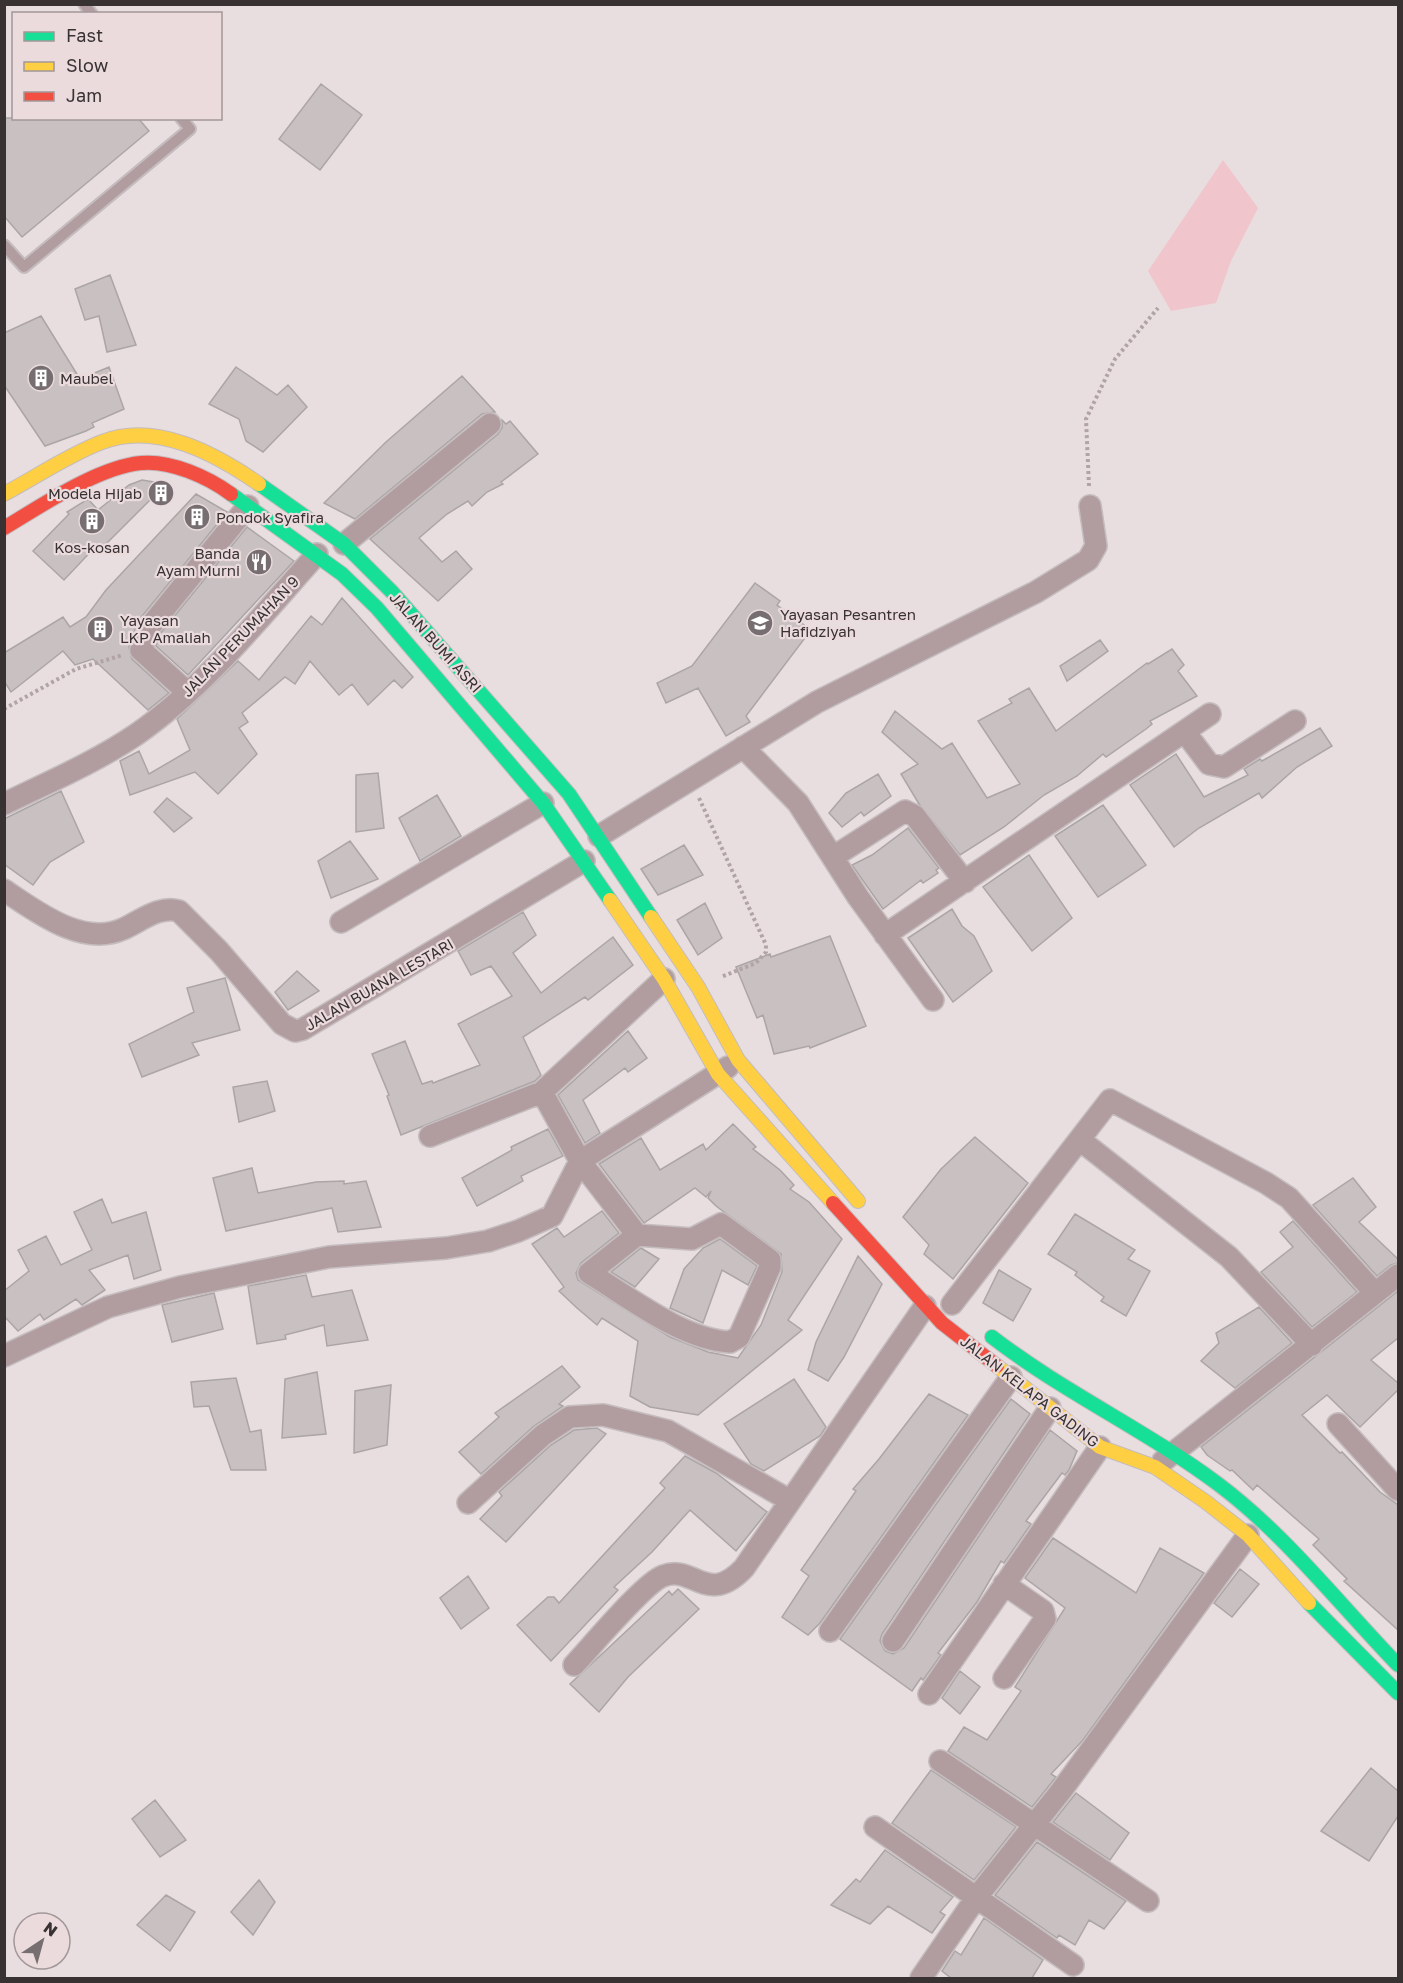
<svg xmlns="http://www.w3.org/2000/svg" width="1403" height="1983" viewBox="0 0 1403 1983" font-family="'Golos Text',sans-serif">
	<rect width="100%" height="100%" fill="#e8dee0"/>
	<path fill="#f1c5cc" d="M1223,160L1258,208L1231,261L1216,303L1171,311L1148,271Z"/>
	<path fill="#c8c0c1" stroke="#aca5a6" stroke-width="1.5" d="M321,84L362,115L320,170L279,139Z
		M4,118H138L149,131L22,237L4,216Z
		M110,275L136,345L107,352L99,316L85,320L75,289Z
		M41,316L80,379L109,367L124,409L92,423L94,427L86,431L45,446L4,385V333Z
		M236,367L277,395L288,385L307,407L263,452L246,441L239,419L209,404Z
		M462,376L495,412L482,414L355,519L324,503L386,442Z
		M502,420L506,424L510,421L538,454L501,482L503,484L487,492L472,506L468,501L447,514L419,538L442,562L456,551L472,569L438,601L370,539L498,434L502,428Z
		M142,480L166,484L102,548L98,544L64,580L33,551L69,514L67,512L88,499L98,510L129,485Z
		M196,494L227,512L138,621L129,647L132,659L169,693L148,710L93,659L75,665L63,651L11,692L4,681V653L63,617L70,627L86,617L106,590Z
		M247,527L294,561L188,675L156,646L159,635Z
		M755,583L780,601L777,605L811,630L746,716L750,722L726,736L698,688L666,703L657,683L692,666Z
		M342,598L413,677L402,688L394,680L368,705L352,684L339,695L310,661L295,684L285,677L242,713L248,722L239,728L257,754L218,794L195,772L130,795L120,761L139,751L149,774L190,750L177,719L238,661L259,680L311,616L322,625Z
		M1100,640L1108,651L1067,681L1060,666Z
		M1172,649L1184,665L1178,671L1197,696L1150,721L1152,724L1146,729L1106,757L1103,754L1077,776L1044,795L1004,827L960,855L919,804L901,774L918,764L882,732L895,711L942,749L952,743L987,798L1020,784L978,721L1012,703L1009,699L1029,688L1056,731L1147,663L1148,664Z
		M1320,728L1332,746L1297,767L1262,798L1259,793L1199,828L1174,847L1130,785L1176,754L1204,797L1248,775L1244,769L1260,759L1262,761Z
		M378,773L384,828L356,832V775Z
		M878,774L891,796L864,816L861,812L842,827L829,813L846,793Z
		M61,791L84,842L50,862L33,885L4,864V819Z
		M437,795L461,836L420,861L399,818Z
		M167,798L192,818L174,832L154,812Z
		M1103,805L1146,865L1098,897L1055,836Z
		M908,828L939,868L936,870L938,873L923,883L921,880L883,909L852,865L872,855Z
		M350,841L378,879L331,898L318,861Z
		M684,845L703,875L658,895L641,869Z
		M1029,855L1072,918L1032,951L983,887Z
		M705,903L722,938L698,955L677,920Z
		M952,909L962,926L974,936L992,971L953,1002L908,938Z
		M523,912L536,935L513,953L541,993L613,937L633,965L588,1000L585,997L523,1037L541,1075L535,1081L401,1135L387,1096L389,1095L372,1054L405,1041L422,1084L432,1081L433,1083L480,1065L458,1024L512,996L491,966L471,975L458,951Z
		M830,936L866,1026L810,1048L809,1046L774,1054L763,1015L757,1018L736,967L770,954L771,957Z
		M297,971L319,991L288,1010L275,992Z
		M225,978L240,1030L192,1043L199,1055L142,1077L129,1044L194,1012L187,988Z
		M628,1031L647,1058L628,1072L625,1068L583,1100L600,1133L585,1143L558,1095Z
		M267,1081L275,1111L239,1122L233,1087Z
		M733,1124L756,1147L753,1149L780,1170L794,1185L790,1189L809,1202L842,1239L788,1320L802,1330L698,1415L650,1407L630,1396L638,1341L602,1318L597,1325L577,1308L559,1291L564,1287L532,1244L557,1228L564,1237L602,1211L619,1233L581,1263L576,1273L578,1280L670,1337L708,1352L738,1358L761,1325L782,1272L781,1254L716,1206L708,1198L711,1191L706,1197L695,1188L644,1223L599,1164L641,1138L660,1170L703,1144L706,1150Z
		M548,1129L563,1156L521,1176L523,1181L477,1206L462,1178L512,1150L511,1147Z
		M975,1137L1028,1183L953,1279L924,1254L929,1245L903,1217L941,1169Z
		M252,1168L258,1193L316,1182L344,1181V1184L366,1181L381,1227L338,1232L332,1208L226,1231L213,1178Z
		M1353,1178L1376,1207L1359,1222L1398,1259V1263L1391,1265L1377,1276L1313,1205Z
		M102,1199L112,1223L146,1212L161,1270L134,1279L128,1255L89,1270L105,1290L82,1305L76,1299L44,1320L40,1314L18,1331L4,1316V1291L29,1271L18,1250L46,1236L61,1265L92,1250L74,1212Z
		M1075,1214L1135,1250L1128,1259L1150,1271L1126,1316L1101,1301L1104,1297L1075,1275L1077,1272L1048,1254Z
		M1293,1221L1357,1292L1312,1327L1261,1272L1293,1247L1280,1232Z
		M720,1239L757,1266L748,1285L722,1270L703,1323L670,1308L684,1269L703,1248Z
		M641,1248L659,1259L635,1287L611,1272Z
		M858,1256L882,1284L844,1357L828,1381L808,1370L816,1342Z
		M999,1270L1031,1289L1013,1321L983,1303Z
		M306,1275L312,1297L352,1290L368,1340L327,1346L324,1325L285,1335L286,1339L257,1344L248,1286Z
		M1398,1291V1338L1371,1360L1398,1383V1390L1360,1427L1327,1395L1302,1415L1340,1453L1342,1452L1380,1492L1398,1505V1630L1344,1581L1347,1579L1313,1545L1319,1539L1257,1485L1253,1490L1232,1470L1230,1471L1207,1455L1201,1447Z
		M214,1293L223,1329L172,1342L162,1305Z
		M1259,1307L1292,1343L1235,1388L1201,1361L1219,1343L1216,1333Z
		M562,1366L580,1387L559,1404L563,1406L534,1426L481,1474L459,1452L499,1417L495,1413Z
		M317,1372L326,1434L282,1438L285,1379Z
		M236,1378L250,1432L261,1430L266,1470H231L209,1406L194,1407L191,1382Z
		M794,1379L826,1427L820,1436L764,1471L751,1464L724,1424Z
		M391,1385L387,1445L354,1453L355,1391Z
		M929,1394L968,1415L820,1623L808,1635L782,1617L809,1576L801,1570L856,1491L853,1489L879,1459Z
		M1011,1399L1030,1414L882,1634L880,1641L885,1651L893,1654L904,1648L1050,1430L1077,1451L1069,1470L1065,1475L1062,1473L1026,1521L1031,1524L1004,1563L1001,1561L977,1602L938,1653L941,1655L923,1680L921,1678L912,1691L840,1639Z
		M597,1428L606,1434L506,1542L480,1519L502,1496L499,1492L551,1445L574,1430Z
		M685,1456L716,1473L767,1512L736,1551L690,1510L652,1552L614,1587L618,1590L551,1661L517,1625L548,1597H554L559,1603L665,1488L660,1483Z
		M1053,1538L1136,1593L1160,1548L1204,1573L1083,1740L1051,1774L1056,1777L1032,1807L948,1751L964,1727L987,1740L1021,1691L1015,1687L1065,1608L1025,1578Z
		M1240,1569L1259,1584L1232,1617L1214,1603Z
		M468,1576L489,1608L461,1629L440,1598Z
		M678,1589L699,1609L628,1677L599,1712L570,1684L669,1591L672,1595Z
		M960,1671L980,1687L960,1714L942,1698Z
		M1371,1768L1398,1791V1816L1369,1861L1321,1831Z
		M931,1770L1016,1827L974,1880L892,1823Z
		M1076,1793L1129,1833L1110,1860L1053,1822Z
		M155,1800L186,1840L160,1857L132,1819Z
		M1037,1842L1126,1901L1104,1929L1089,1920L1075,1945L1059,1935L1057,1938L995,1895Z
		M885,1850L953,1897L940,1912L945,1915L932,1933L888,1906L870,1924L831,1905L856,1879L860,1882Z
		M259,1880L275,1902L253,1935L231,1912Z
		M166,1895L195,1912L170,1951L137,1925Z
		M984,1918L1043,1960L1032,1978H951L942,1971L955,1951L961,1955Z"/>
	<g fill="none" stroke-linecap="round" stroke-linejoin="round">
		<defs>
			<path id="lane" d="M84,4L92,14
				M4,245L24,267L190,129L181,118"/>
			<path id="street" d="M344,544L490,424
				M187,692L141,650L148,629L248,506
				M1185,732L1209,764L1224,767L1295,721
				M743,747L798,803L858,897L933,1000
				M4,804C49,782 96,762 137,734C206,686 261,616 317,554
				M599,836L817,702L1036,592L1088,560L1096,546L1090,506
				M833,857L905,811L915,816L965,882
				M4,890C37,912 82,947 123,929C141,921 159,905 179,911L219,951L282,1024L295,1031L303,1029L584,861
				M341,922L543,803
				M885,935L1210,714
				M542,1092L664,979
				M430,1136L542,1092L580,1161L637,1235L692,1239L721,1224L770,1260V1267L739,1337L730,1342C683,1340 629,1297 589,1273L637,1235
				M1080,1140L1229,1257L1312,1345
				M952,1304L1110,1100L1266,1183L1289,1198L1375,1293
				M4,1356L108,1307L180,1287L329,1257L446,1248L488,1241L518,1231L552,1216L580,1161L728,1067
				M1338,1424L1398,1490
				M1163,1461L1398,1275
				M468,1503L543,1435L570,1417L603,1415L668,1431L789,1500
				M1004,1584L1043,1611L1045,1619L1004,1678
				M830,1631L1011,1377
				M893,1641L1050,1408
				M574,1665C591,1647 644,1583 663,1576C694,1564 707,1607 744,1568L925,1306
				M929,1694L1100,1447
				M940,1761L1148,1901
				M875,1827L1073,1965
				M921,1978L976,1898L1061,1791L1248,1535"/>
			<path id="fast" d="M259,484L344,544L393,593L569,794L651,917
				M231,494L342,574L377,608L543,803L610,900
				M992,1337C1063,1392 1146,1430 1218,1484C1286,1535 1339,1604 1398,1665
				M1309,1603L1398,1693"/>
			<path id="slow" d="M4,494C36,477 68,455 102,442C156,421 216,454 259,484
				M610,900L664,979L718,1074L833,1203
				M651,917L698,987L738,1060L858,1201
				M997,1366L1100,1447L1155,1467L1206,1502L1248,1535L1309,1603"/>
			<path id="jam" d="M4,528C41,506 98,467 141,463C170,460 208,477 231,494
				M833,1203L942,1323L997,1366"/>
		</defs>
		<use href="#lane" stroke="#c4bcbe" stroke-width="14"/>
		<use href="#street" stroke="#c4bcbe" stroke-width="24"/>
		<use href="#fast" stroke="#c4bcbe" stroke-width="16"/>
		<use href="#slow" stroke="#c4bcbe" stroke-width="16"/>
		<use href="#jam" stroke="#c4bcbe" stroke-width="16"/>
		<path stroke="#b2a3a5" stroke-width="4" stroke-dasharray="3 3" stroke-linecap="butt" d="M1089,486L1086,419L1115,359L1158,308
			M4,709L76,669L123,655
			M699,798L766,945V952L756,963L721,977"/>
		<use href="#lane" stroke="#b19da0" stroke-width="10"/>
		<use href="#street" stroke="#b19da0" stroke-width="21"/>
		<use href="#fast" stroke="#16e098" stroke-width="14"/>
		<use href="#slow" stroke="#ffcf43" stroke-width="14"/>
		<use href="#jam" stroke="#f24e42" stroke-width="14"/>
	</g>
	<defs>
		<symbol id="building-disc" viewBox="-11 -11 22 22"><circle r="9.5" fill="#766e70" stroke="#ebdbdd"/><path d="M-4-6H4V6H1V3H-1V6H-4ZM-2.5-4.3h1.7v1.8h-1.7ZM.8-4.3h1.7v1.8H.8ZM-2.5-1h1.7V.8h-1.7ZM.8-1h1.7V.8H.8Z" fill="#fff"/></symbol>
		<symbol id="restaurant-disc" viewBox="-11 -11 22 22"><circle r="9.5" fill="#766e70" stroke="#ebdbdd"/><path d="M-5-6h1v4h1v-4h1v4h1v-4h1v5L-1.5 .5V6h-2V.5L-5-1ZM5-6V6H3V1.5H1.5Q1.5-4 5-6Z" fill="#fff"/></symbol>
		<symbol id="school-disc" viewBox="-11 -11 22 22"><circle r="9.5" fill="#766e70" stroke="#ebdbdd"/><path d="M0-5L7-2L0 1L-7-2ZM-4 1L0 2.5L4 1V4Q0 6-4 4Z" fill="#fff"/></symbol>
	</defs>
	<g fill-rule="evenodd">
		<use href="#building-disc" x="26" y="363" width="30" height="30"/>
		<use href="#building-disc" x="146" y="478" width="30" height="30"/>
		<use href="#building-disc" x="182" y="502" width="30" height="30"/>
		<use href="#building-disc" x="77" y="506" width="30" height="30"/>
		<use href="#restaurant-disc" x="244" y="547" width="30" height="30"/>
		<use href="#school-disc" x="745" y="608" width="30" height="30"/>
		<use href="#building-disc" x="85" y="614" width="30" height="30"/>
	</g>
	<g text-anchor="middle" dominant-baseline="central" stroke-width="4.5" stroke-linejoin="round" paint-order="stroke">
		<g font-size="15" fill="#383233" stroke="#ebdbdd" text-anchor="start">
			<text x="60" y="378">Maubel</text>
			<text x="142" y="493" text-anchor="end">Modela Hijab</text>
			<text x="216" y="517">Pondok Syafira</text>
			<text x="92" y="547" text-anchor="middle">Kos-kosan</text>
			<text x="240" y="553" text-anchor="end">Banda<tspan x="240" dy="17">Ayam Murni</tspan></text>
			<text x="780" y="614">Yayasan Pesantren<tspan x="780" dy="17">Hafidziyah</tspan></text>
			<text x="120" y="620">Yayasan<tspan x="120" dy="17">LKP Amaliah</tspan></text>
		</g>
		<g font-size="15" fill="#383233" stroke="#ebdbdd">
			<text transform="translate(240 636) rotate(-46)">JALAN PERUMAHAN 9</text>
			<text transform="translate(436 642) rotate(48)">JALAN BUMI ASRI</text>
			<text transform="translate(379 984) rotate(-30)">JALAN BUANA LESTARI</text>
			<text transform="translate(1030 1391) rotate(38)">JALAN KELAPA GADING</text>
		</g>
	</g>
	<rect width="1403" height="1983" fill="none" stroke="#383233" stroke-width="12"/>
	<rect x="12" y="12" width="210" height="108" fill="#ebdbdd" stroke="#a39799" stroke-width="1.5"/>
	<rect x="24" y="32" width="30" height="9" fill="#16e098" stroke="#a39799" stroke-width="1.5"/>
	<text x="66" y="42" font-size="18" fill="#383233">Fast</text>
	<rect x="24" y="62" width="30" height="9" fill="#ffcf43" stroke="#a39799" stroke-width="1.5"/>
	<text x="66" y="72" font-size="18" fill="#383233">Slow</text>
	<rect x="24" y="92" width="30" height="9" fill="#f24e42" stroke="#a39799" stroke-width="1.5"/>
	<text x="66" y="102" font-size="18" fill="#383233">Jam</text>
	<g transform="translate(42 1941) rotate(36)"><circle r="28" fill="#ebdbdd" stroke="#a39799" stroke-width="1.5"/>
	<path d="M0-4.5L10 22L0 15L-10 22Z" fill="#766e70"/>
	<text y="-9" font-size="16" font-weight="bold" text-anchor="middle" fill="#383233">N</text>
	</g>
</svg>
